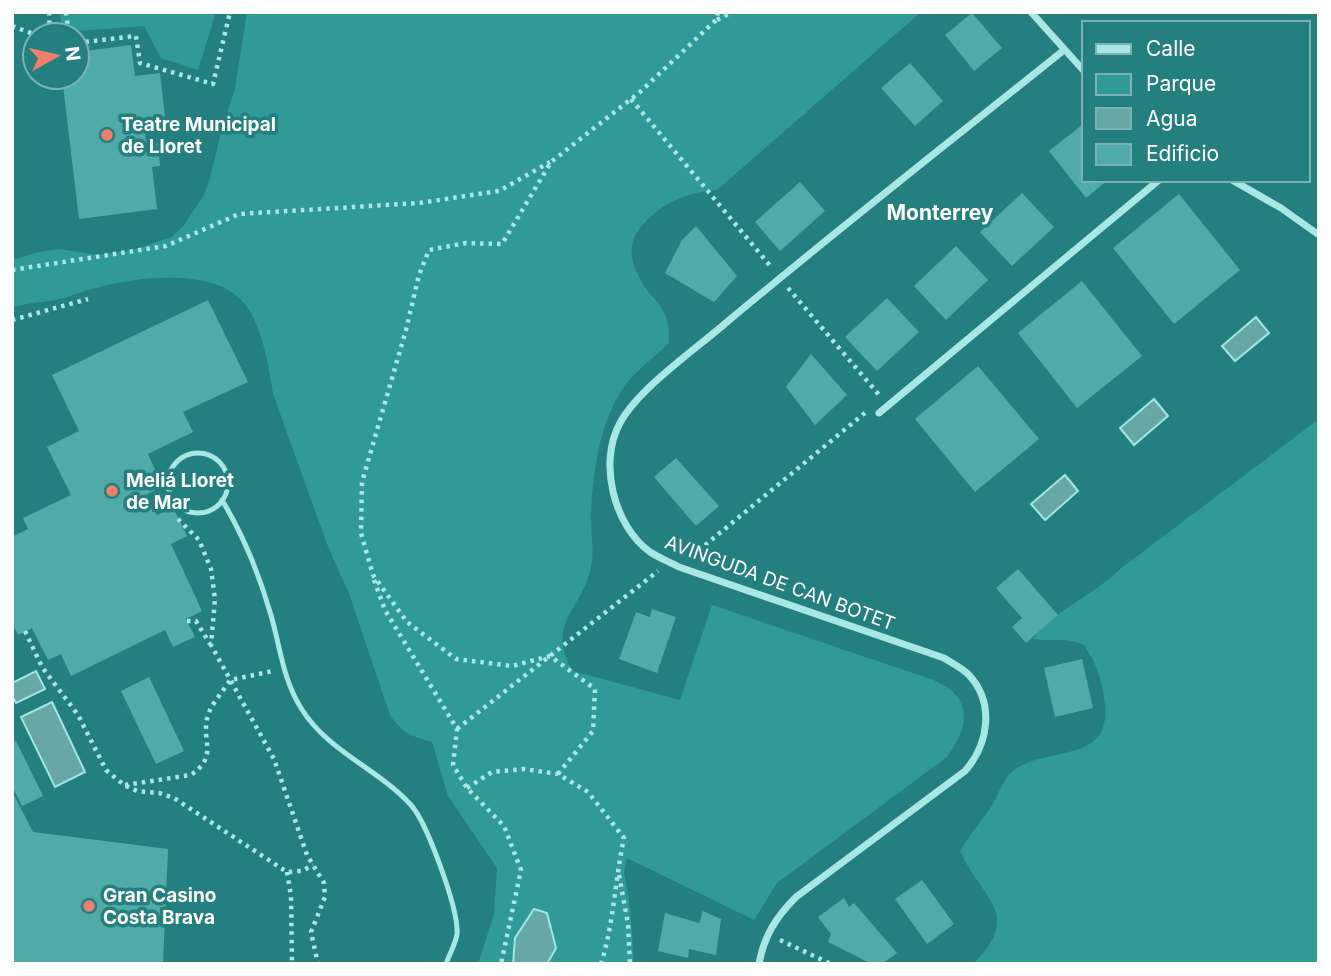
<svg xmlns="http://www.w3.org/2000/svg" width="1331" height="976" viewBox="0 0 1331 976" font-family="Inter,sans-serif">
	<rect width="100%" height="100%" fill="#23807f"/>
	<path fill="#309a97" d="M60,12H216L198,70L161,58L144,26L62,32Z
		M247,12H921L717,190C690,192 668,200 648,219C622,244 630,268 651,295C655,300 661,305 664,312C669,322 669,332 669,343C654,357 638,369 626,384C600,419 593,471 591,513C590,531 595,549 591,567C583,609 544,624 573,671L680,700L712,605L934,680C940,684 949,687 953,692C974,713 961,737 947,757L777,883L754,920L627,858L624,872L630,907L634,964H478L494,914L497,868L448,796L432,742C413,737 401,732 390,715L350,596L327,544L273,394C269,367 262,324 244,303C215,267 135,277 96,288C83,291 72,296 60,299C44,303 27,302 12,308V260L43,251L59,249L97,255L133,250L172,237L184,225L204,195L210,178L223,124L235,89Z
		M1319,419V964H973C1024,913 982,900 960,851C969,835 981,822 991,807C998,796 1003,778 1014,770C1046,746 1110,764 1105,706C1103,682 1097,665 1084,645C1065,637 1053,642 1033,639C1057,608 1094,595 1120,569Z"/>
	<path fill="#67a7a6" stroke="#9ee8e4" stroke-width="2" d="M1256,317L1269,333L1235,361L1222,346Z
		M1154,399L1168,416L1134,445L1120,428Z
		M1065,475L1078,491L1045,520L1031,504Z
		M36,671L45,689L16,703L12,696V683Z
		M52,702L85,772L55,787L21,717Z
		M534,909L547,913L556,948L547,964H513L515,938Z"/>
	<path fill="#50aba8" d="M972,13L1002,48L974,71L945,35Z
		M131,45L135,76L160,73L166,125L145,128L146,144L158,143L160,166L152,167L157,209L79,219L62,77H77V52Z
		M910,63L943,101L915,126L881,88Z
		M1082,125L1084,128V180H1108L1086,198L1049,151Z
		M800,182L825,211L780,251L755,222Z
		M1022,193L1054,227L1012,266L980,232Z
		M1179,194L1240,270L1174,324L1113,248Z
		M696,226L737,276L714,302L665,273L682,240Z
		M956,246L988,280L946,320L914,286Z
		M1082,281L1142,356L1077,408L1018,333Z
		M887,298L919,332L877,371L845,337Z
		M208,300L248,382L183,412L193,432L148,454L163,487L147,494L157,515L173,507L187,536L171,544L202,611L186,619L195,637L173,647L165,630L71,676L61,654L48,660L32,628L18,635L12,622V537L28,529L23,518L71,495L47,447L79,431L52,375Z
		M811,354L847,395L815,425L786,387Z
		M978,366L1039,439L975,492L915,419Z
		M676,458L719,506L696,526L654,477Z
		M1018,569L1058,615L1026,643L1012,627L1022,618L996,588Z
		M652,609L676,617L657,673L619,659L636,612L650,617Z
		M1082,659L1093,708L1055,717L1044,668Z
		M149,677L184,751L156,764L121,691Z
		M16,741L43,796L22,806L12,786V743Z
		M12,791L33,832L168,849L163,964H12Z
		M922,880L954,924L927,944L895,899Z
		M844,898L849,907L854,903L897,953L882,964H872L828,942L831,934L818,917Z
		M703,911L721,919L716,955L689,949L688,958L658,951L665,913L699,923Z"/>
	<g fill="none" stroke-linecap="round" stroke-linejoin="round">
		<path stroke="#a9e7e5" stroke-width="4.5" stroke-dasharray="3.5 5" stroke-linecap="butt" d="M49,12L50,35
			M66,12L69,35
			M717,20L732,12
			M12,26L36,35
			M77,43L136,36L140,63L213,84L230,12
			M631,99L772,268
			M12,270L166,246L239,214L419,203L499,191L550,162
			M788,288L880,396
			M12,320L88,299
			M178,519L199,540L211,569L215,599L211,645L274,759L307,855L324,883L325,897L311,932L318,964
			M692,556L866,412
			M374,580L385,610L457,729L453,765L467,788L504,826L521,870L501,964
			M187,621H196L210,644
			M25,631L42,667L78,715L106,770L124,785L137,791L159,793L174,798L287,872L302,871L313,865
			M457,729L658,571
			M558,774L593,731L595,689L550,656L512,666L456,659L407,622L373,575L361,533L362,482L406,330L419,275L429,250L466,243L502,244L551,162L640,92L716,20L718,12
			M125,785L191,775C218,756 202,743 207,719C209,706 223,692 230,680L273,671
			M467,788L492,772L524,769L558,774L588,792L624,838C615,880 614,922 601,964
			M287,872L291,896L292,964
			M619,875L628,924L630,964
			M780,940L831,964"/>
		<path stroke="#a9e7e5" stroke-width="5" d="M168 483a30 30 0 1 1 60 0a30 30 0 1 1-60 0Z
			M222,500C243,535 259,574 270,612C280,644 282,678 301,708C327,751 377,768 411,805C427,823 459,910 457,934C456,943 449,955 446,964"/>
		<path stroke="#a9e7e5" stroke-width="7" d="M1031,12L1084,71
			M1232,180L1281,208L1319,235
			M879,413L1159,180
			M759,964C764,936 776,917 796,897L965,771C989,744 995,702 968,674C962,668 952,663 944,658L679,567C670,562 659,558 650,552C614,526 598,463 620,423C638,389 696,349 727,322C838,229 952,140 1064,50"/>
	</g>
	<g fill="#f27e6d" stroke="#23807f" stroke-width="2.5">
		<circle cx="107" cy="135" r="7"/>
		<circle cx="112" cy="491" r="7"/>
		<circle cx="89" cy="906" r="7"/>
	</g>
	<g text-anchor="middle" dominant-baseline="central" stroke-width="7" stroke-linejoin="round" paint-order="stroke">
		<g font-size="19" font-weight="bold" fill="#fff" stroke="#23807f" text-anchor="start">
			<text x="121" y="124">Teatre Municipal<tspan x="121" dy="22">de Lloret</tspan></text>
			<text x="126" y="480">Meliá Lloret<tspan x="126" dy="22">de Mar</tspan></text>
			<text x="103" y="895">Gran Casino<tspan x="103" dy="22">Costa Brava</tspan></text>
		</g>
		<g font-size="19" fill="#fff" stroke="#23807f">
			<text transform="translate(780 583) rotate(20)">AVINGUDA DE CAN BOTET</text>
		</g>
		<g font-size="21" font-weight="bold" fill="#fff" stroke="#23807f">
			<text x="940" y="212">Monterrey</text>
		</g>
	</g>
	<rect width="1331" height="976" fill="none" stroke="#ffffff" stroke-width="28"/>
	<rect x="1082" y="21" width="228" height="161" fill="#23807f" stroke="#7bb3b2" stroke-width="2"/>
	<rect x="1096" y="44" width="35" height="10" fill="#a9e7e5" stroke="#7bb3b2" stroke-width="2"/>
	<text x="1146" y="56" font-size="21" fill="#ffffff">Calle</text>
	<rect x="1096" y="74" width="35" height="21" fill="#309a97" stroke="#7bb3b2" stroke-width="2"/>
	<text x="1146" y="91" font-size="21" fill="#ffffff">Parque</text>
	<rect x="1096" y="108" width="35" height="21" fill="#67a7a6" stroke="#7bb3b2" stroke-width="2"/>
	<text x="1146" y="126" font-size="21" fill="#ffffff">Agua</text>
	<rect x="1096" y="144" width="35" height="21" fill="#50aba8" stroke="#7bb3b2" stroke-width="2"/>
	<text x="1146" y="161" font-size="21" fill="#ffffff">Edificio</text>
	<g transform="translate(56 56) rotate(82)"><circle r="33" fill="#23807f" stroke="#7bb3b2" stroke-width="2"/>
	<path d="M0-5L12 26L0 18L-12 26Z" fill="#f27e6d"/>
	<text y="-10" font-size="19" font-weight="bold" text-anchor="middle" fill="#ffffff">N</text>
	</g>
</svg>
